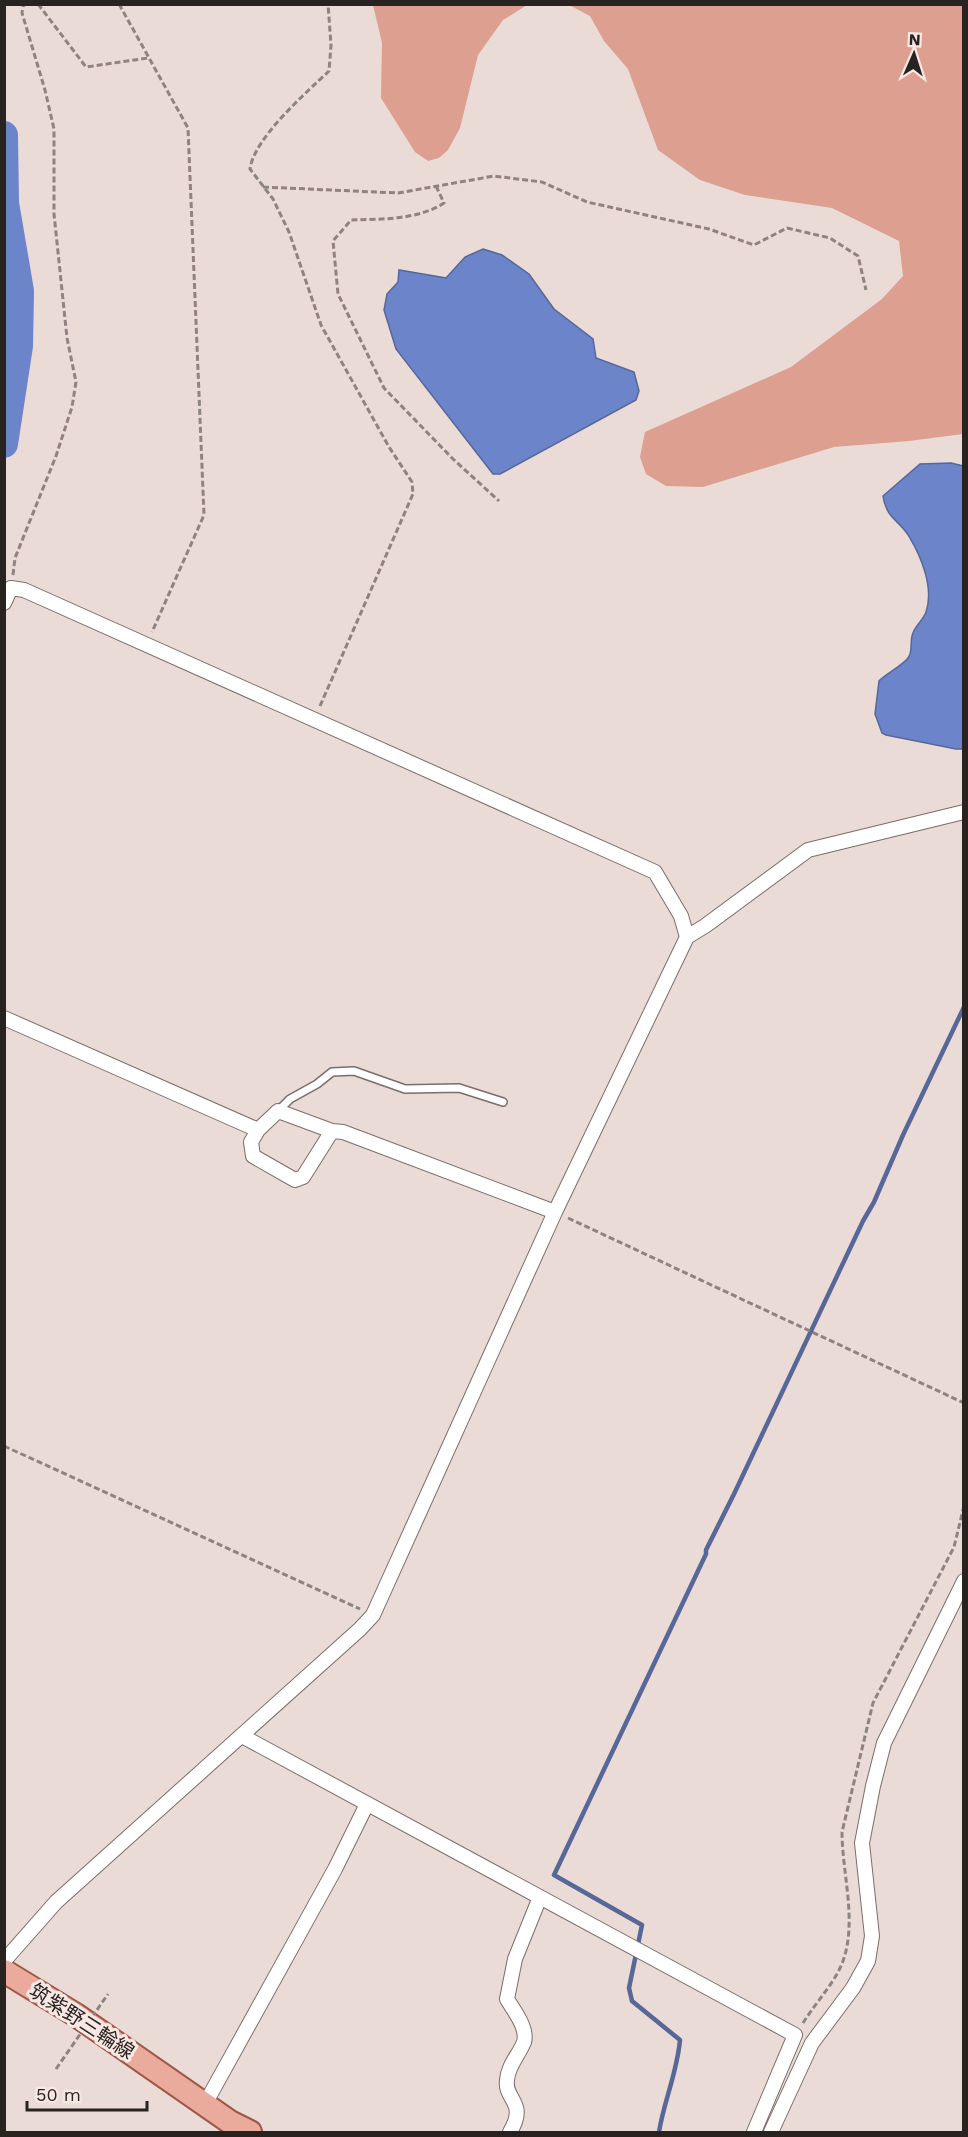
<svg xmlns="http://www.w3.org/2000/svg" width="968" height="2137" viewBox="0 0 968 2137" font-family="'Work Sans','Noto Sans JP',sans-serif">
	<rect width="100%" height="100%" fill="#eadbd7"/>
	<path fill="#dc9f90" d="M373,5H527L503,20L478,55L460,128L448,150L439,158L428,161L415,152L381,98L382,43Z
		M534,5H963V434L909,441L834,447L703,487L666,486L646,474L640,457L645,432L791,367L882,299L903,276L899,241L832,208L745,195L700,180L658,150L628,69L604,41L590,16L571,6Z"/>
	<path fill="#6b84ca" stroke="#576797" stroke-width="1.5" d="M483,249L502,255L529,274L554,309L593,339L596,358L634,372L639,391L636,400L500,474H493L396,349L384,310L387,294L398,282L399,270L446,278L465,257Z
		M951,463L964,466V749H956L886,735L882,733L875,714L879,681C886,674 903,665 908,658C913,652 910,643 912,636C914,626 923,621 926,612C934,589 922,558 910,538C901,521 886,519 883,496L920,464Z"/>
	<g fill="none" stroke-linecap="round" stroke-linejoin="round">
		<path stroke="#576797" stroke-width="4.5" d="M659,2132C664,2101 677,2073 680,2040L632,2001L629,1988L642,1925L554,1875L706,1554V1550L734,1494L863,1221L874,1202L903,1135L964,1007"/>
		<path stroke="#6b84ca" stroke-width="28" d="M4,135L5,203L20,291L19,346L4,444"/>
		<defs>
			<path id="lane" d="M278,1111L290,1099L317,1084L332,1072L354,1071L405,1089L459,1088L503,1102"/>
			<path id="street" d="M4,603L11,588L24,590L655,872L681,916L687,937
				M4,1018L258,1130L251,1142L253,1156L295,1180L303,1177L332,1131L343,1132L555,1212
				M258,1130L278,1111L332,1131
				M242,1736L795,2035L754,2132
				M4,1961L56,1902L360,1629L373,1615L555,1212L687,937L705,926L808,850L964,812
				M205,2104L335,1869L367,1804
				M510,2132C528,2102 504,2100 507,2080C508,2065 519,2055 524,2042C528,2028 514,2011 507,1999L515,1959L540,1897
				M771,2132L812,2043L853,1988L868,1961L872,1936L862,1843L873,1786L884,1743L964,1581"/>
			<path id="primary" d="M4,1971L76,2015L230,2122L250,2132"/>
		</defs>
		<use href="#lane" stroke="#7b6d6a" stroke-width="10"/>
		<use href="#street" stroke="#7b6d6a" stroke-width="16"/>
		<use href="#primary" stroke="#9d5747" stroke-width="26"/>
		<path stroke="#8d8380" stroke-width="3" stroke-dasharray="6 3" stroke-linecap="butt" d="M38,4L86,67L148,58
			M119,4L188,128L204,515L152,632
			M436,186L444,203C418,220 382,219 351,220L333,241L338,294L384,388L453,459L499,501
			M263,187L398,193L494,176L542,182L587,202L709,229L754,245L787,228L830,238L858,256L866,290
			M13,575L15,558L56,456L72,407L76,382L67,338L54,214V129L45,90L22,13L23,6L26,4
			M320,706L413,494L412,482L389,447L321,325L289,232L273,199L250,169C254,138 306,93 329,71L331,45L328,4
			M568,1218L964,1403
			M4,1446L360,1609
			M803,2023C813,2007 827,1991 837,1974C861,1932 842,1877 842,1832L873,1703L954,1547L964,1506"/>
		<use href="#lane" stroke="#fff" stroke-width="7"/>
		<use href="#street" stroke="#fff" stroke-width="14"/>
		<use href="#primary" stroke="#eaab9d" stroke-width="22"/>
		<path stroke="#8d8380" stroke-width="3" stroke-dasharray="6 3" stroke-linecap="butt" d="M56,2069L108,1994"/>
	</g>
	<g text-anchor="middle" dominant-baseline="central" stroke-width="6" stroke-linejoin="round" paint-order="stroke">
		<g font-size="20" fill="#282220" stroke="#f8e8e4">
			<text transform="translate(82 2021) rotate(33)">筑紫野三輪線</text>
		</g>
	</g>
	<rect width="968" height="2137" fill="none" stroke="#282220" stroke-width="12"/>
	<g transform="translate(914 54) rotate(3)" stroke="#f8e8e4" stroke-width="4.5" paint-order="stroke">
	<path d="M0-4.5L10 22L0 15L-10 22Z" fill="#282220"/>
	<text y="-9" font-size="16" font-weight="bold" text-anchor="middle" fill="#282220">N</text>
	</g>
	<path d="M27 2101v9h120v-9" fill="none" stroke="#282220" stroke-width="3"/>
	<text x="36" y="2101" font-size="18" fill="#282220" stroke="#f8e8e4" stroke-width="4.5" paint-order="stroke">50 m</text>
</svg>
